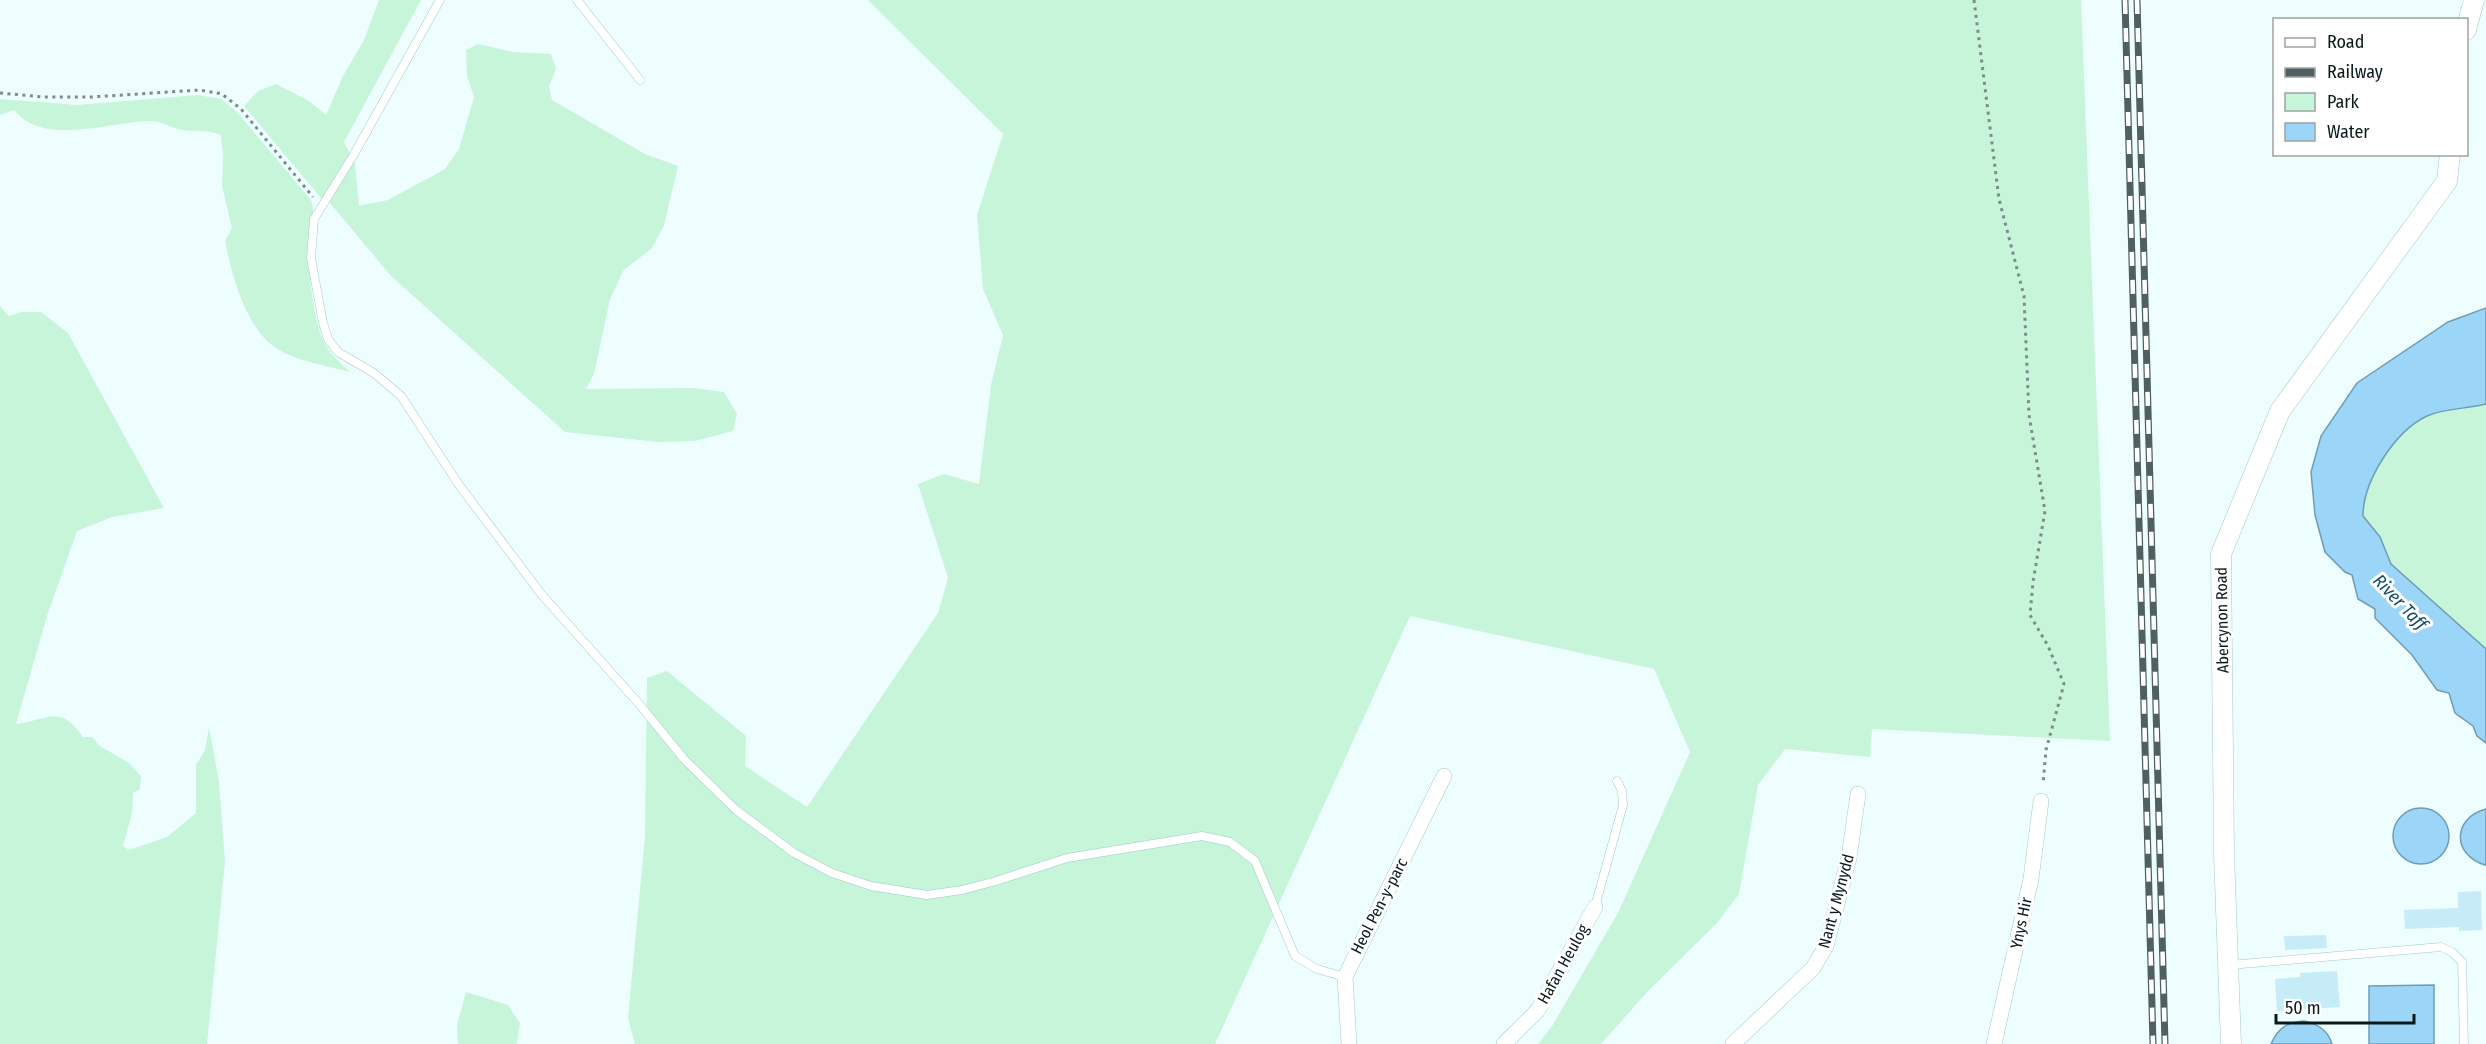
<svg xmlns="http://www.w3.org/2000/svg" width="2486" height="1044" viewBox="0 0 2486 1044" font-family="'Fira Sans Condensed',sans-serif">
	<rect width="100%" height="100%" fill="#eefefe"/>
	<path fill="#c6f5da" d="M379,0H421L344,142L355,164L359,206L388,200L445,169L459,149L474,97L467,76L466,50L478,44L513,52L551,54L556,69L549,86L552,100L645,154L678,166L664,225L652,248L623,271L610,299L594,374L586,389L693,388L724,392L737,414L733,431L695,441L658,442L565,432L391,276L330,203L321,198L244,106L258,91L276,84L309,101L326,115L343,76L364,40Z
		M868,0H2081L2110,741L1872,729L1870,757L1785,749L1758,785L1739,894L1716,924L1649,990L1601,1044H1538L1552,1026L1618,913L1690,752L1654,669L1410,616L1215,1044H635L628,1018L645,837L647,678L667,671L746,736L745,766L807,807L938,613L948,578L918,484L944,474L979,484L991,385L1003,335L983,289L977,215L1003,134Z
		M198,95L221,99L237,112L311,200C316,214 310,230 309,245C308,271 313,316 323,340C329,353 340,363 350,372C328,366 297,361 279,350C246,331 232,276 225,241L232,228L222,186L223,156L221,135C205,129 199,132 184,130C172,129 161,120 148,121C109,122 44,147 14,110L0,115V99L77,105Z
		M0,306L9,316L21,312H41L68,333L164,508L112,517L77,531L47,616L16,724C47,720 60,703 83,737H92L100,746L129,763L141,776L140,789L133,793L132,813L123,846L129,850L167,837L196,813V765L205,750L209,727L219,782L225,862L207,1044H0Z
		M2486,404V649L2391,564L2380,537L2363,517C2363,482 2395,431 2427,416C2444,408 2468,409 2486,404Z
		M466,992L508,1005L520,1023L517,1044H458L457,1025Z"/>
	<path fill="#9bd5f8" stroke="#709db5" stroke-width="1.5" d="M2486,308V404C2468,409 2444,408 2427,416C2395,431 2363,481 2363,516L2380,537L2391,564L2486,649V743L2477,736L2473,726L2455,713L2449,693L2437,690L2412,655L2375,618V609L2358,599L2352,575L2345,572L2325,552L2315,515L2311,472L2321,436L2357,383L2448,322Z
		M2393 836a28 28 0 1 1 56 0a28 28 0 1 1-56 0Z
		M2486,809V865H2485C2452,855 2452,818 2486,809Z
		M2434,985V1044H2369V986Z
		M2304,1021C2318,1024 2328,1030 2332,1044H2271C2278,1028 2287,1022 2304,1021Z"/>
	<path fill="#c6edf7" d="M2481,891L2482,930L2459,931V927L2405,929L2404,910L2458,908V892Z
		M2326,935L2327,948L2285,950L2284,936Z
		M2337,971L2340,1007L2277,1011L2275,979L2300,977V973Z"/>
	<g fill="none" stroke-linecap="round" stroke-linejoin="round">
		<defs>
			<path id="service" d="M440,0L353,156L314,219L311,258L323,323L328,339L338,352L374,373L401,396L459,485L542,595L640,705L684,759L736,810L794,853L832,873L871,886L927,895L962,890L996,881L1067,858L1202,836L1230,842L1255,861L1295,956L1317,969L1345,977
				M577,0L640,80
				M1595,907L1623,805L1622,791L1617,781
				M2230,965L2441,947L2452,952L2462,962L2464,1044"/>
			<path id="minor" d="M1349,1044L1345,977L1444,776
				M1504,1044L1538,1010L1595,907
				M1733,1044L1813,968L1826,946L1849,858L1858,794
				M1994,1044L2031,879L2041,801"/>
			<path id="tertiary" d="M2466,30L2474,0
				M2231,1044L2224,854L2221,554L2280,411L2447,181L2450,154"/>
		</defs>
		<use href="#service" stroke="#a1c9ca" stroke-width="9"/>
		<use href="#minor" stroke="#a1c9ca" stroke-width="16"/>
		<use href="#tertiary" stroke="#a1c9ca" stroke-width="21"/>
		<path stroke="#7c8c8c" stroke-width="3" stroke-dasharray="3 4.5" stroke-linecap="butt" d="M1974,0L1999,199L2024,296L2029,415L2045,511L2033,582L2030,615L2048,646L2064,684L2046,750L2043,784
			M0,93L44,97H91L200,90L222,94L241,109L313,197"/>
		<use href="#service" stroke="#fff" stroke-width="8"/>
		<use href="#minor" stroke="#fff" stroke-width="15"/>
		<use href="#tertiary" stroke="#fff" stroke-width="20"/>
		<defs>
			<path id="rail" d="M2125,0L2153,1044
				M2137,0L2165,1044"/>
		</defs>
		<use href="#rail" stroke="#506060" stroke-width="7"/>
		<use href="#rail" stroke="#fff" stroke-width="4.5" stroke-dasharray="14" stroke-linecap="butt"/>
	</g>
	<g text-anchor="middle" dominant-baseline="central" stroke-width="6" stroke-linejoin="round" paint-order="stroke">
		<g font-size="16" fill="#0a1a1a" stroke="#fff">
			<text transform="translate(2222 620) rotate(-91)">Abercynon Road</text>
			<text transform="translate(1836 901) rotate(-75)">Nant y Mynydd</text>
			<text transform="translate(1379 906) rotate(-63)">Heol Pen-y-parc</text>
			<text transform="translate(2021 923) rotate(-78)">Ynys Hir</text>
			<text transform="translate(1563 964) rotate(-61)">Hafan Heulog</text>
		</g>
		<g font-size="18" font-style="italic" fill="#104c69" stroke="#fff">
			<text transform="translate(2400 602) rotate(46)">River Taff</text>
		</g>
	</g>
	<rect x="2273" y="18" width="195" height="138" fill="#ffffff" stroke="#9da3a3" stroke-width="1.5"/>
	<rect x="2285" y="38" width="30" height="9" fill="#ffffff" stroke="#9da3a3" stroke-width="1.5"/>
	<text x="2327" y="48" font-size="18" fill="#0a1a1a">Road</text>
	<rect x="2285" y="68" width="30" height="9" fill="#506060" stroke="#9da3a3" stroke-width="1.5"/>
	<text x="2327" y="78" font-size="18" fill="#0a1a1a">Railway</text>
	<rect x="2285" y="93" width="30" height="18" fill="#c6f5da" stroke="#9da3a3" stroke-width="1.5"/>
	<text x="2327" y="108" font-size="18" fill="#0a1a1a">Park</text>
	<rect x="2285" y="123" width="30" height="18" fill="#9bd5f8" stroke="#9da3a3" stroke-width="1.5"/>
	<text x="2327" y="138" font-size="18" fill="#0a1a1a">Water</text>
	<path d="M2276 1014v9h138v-9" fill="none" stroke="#0a1a1a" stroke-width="3"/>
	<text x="2285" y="1014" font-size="18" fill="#0a1a1a" stroke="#ffffff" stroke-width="4.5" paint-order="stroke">50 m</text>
</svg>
